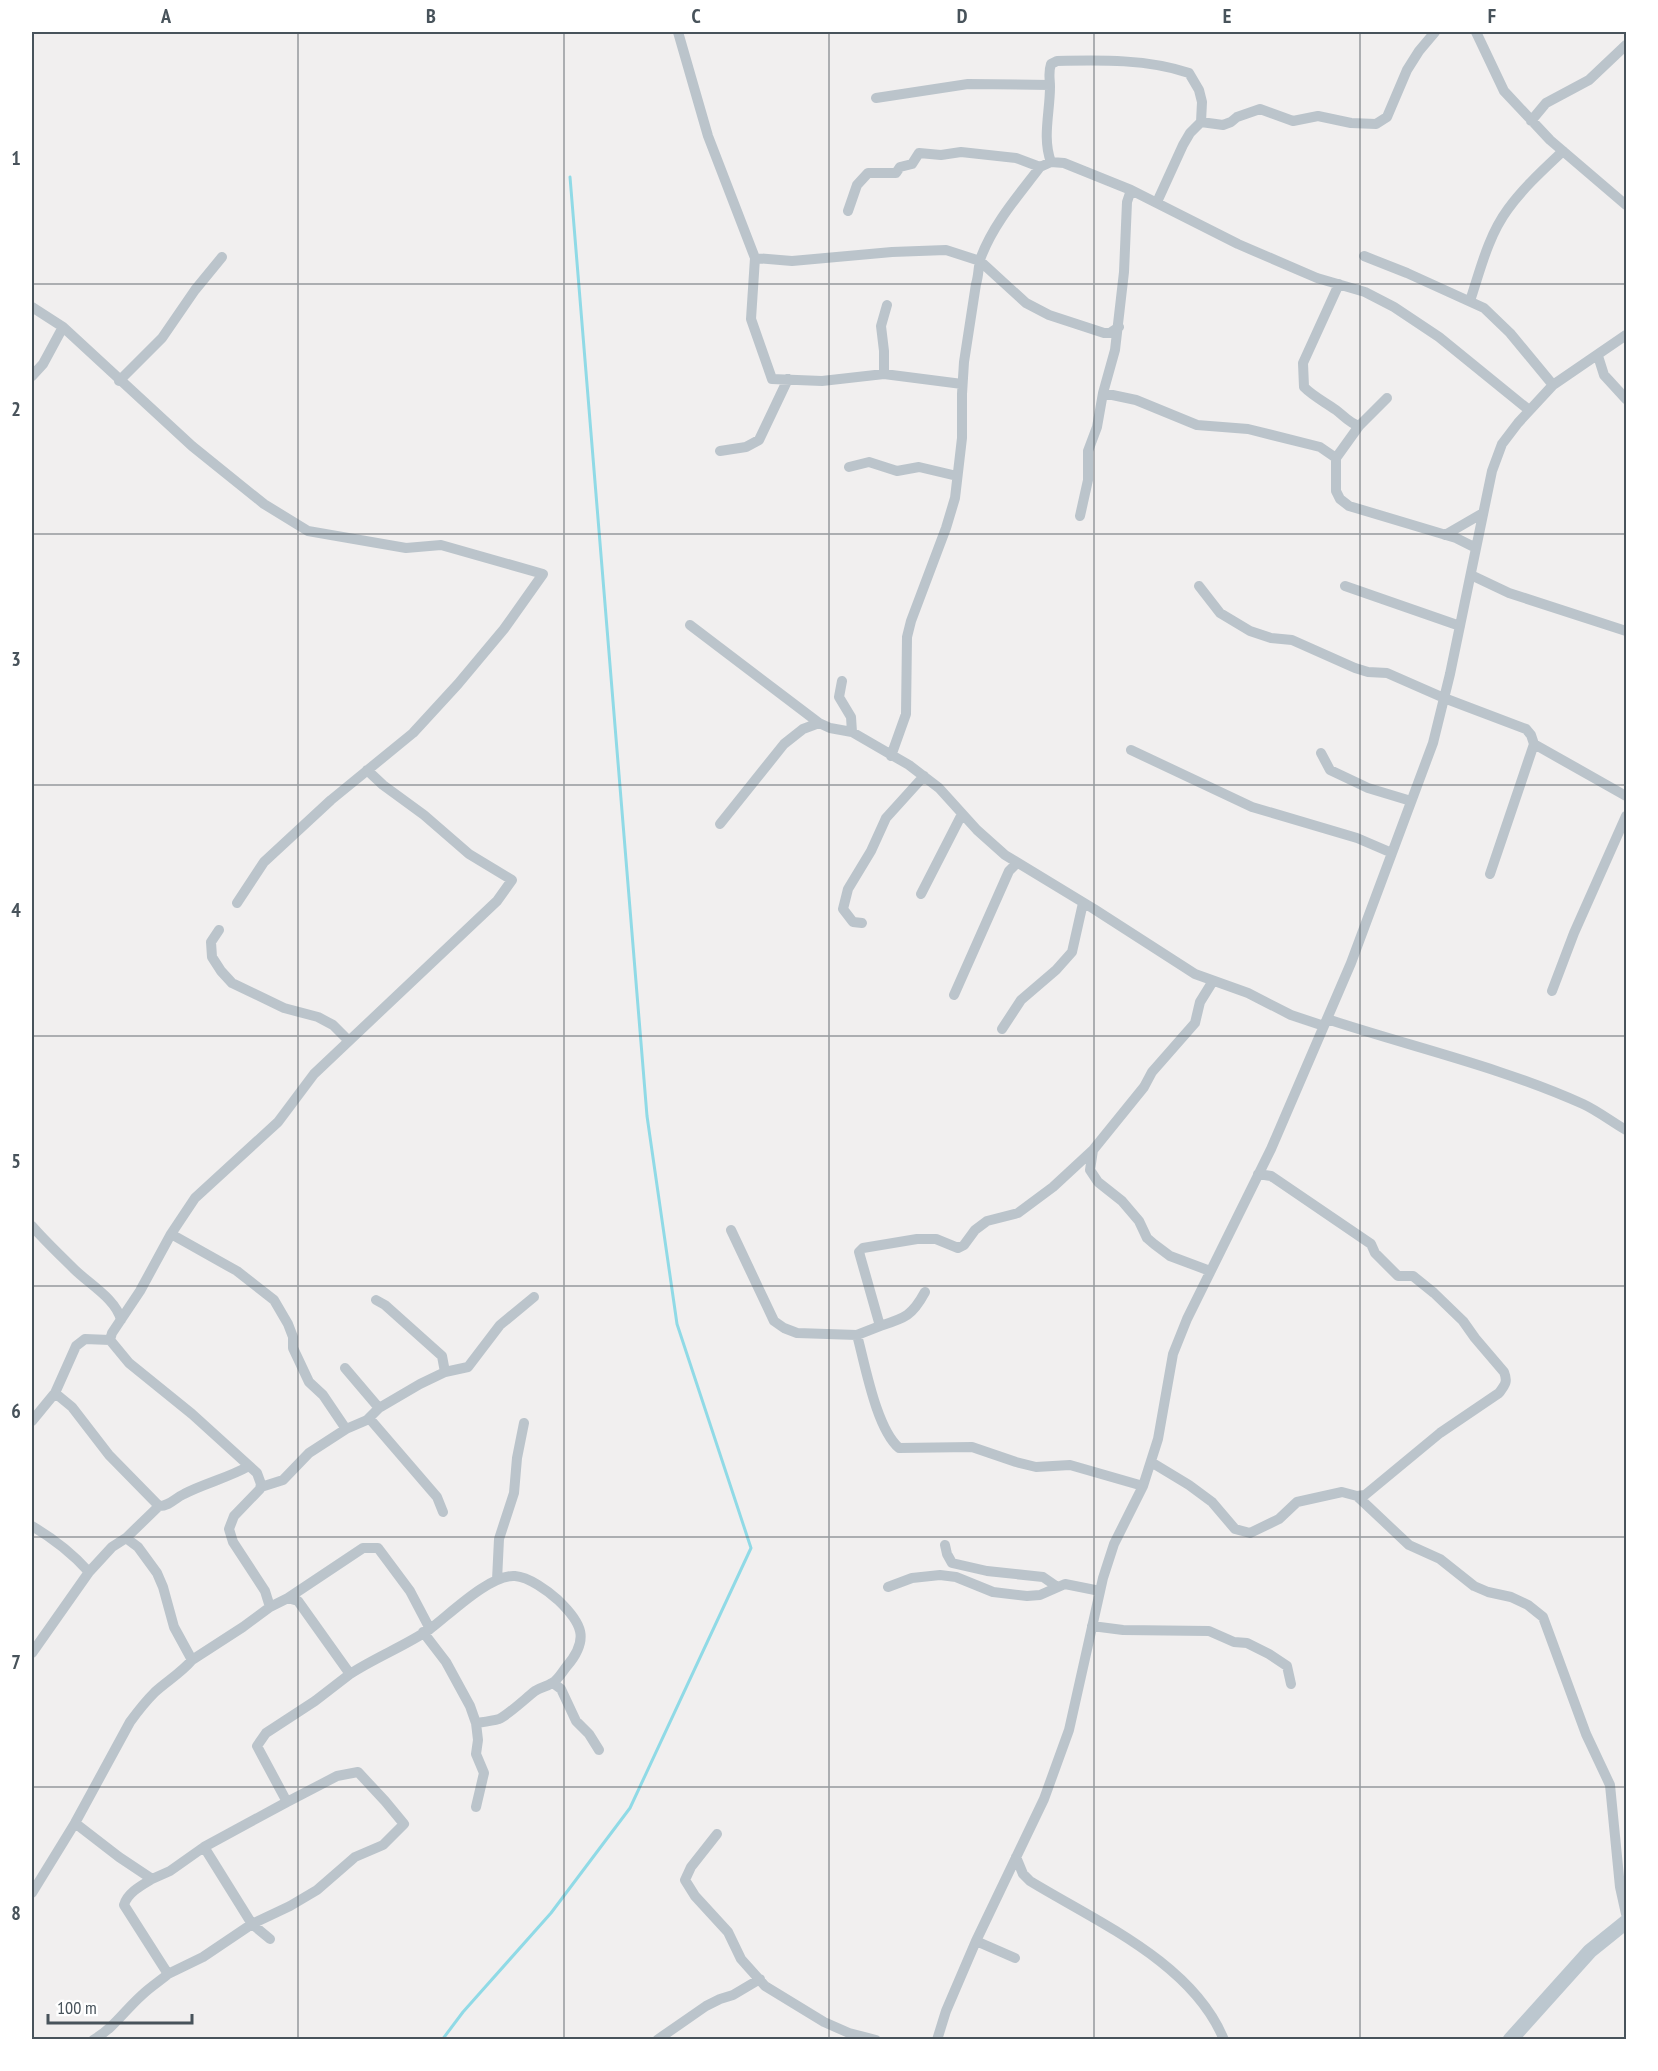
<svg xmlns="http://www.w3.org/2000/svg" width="1658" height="2071" viewBox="0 0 1658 2071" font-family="'PT Sans Narrow',sans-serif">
	<rect width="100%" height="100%" fill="#f1efef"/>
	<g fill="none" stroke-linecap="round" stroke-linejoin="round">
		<path stroke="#90dae6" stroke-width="3" d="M442,2040L463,2012L551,1913L630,1808L751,1548L677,1324L647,1116L570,177"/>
		<path stroke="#bbc4cb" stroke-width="10" d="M678,32L708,136L755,258L751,319L772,379L822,381L884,374L962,384
			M1476,32L1504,91L1550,140L1626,205
			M876,98L968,84L1050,85
			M1531,121L1546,103L1589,80L1626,45
			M1201,122L1223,125L1231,122L1237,117L1260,109L1293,121L1318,116L1351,123L1376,124L1387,117L1407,70L1419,51L1435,32
			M1051,162C1042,138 1050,112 1050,87C1050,78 1048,73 1051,64L1057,61C1101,60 1148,59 1189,73L1199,90L1202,102L1201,122L1190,133L1183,145L1157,202
			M848,211L857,185L868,173H896L900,167L912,164L919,153L941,155L961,152L1016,158L1040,167
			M1364,256L1407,273L1484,308L1510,333L1553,385
			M755,258L792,261L892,252L946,250L980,261L1026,303L1049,315L1104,333H1110L1119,327
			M1339,284L1303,363L1304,387C1314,397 1325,402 1336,410C1344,416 1349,423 1359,426
			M1470,301C1480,271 1488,236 1508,209C1523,188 1544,169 1563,151
			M32,307L63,327L192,446L264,504L308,531L406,548L441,545L543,574L504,629L458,684L413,733L331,800L264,862L237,903
			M1598,356L1604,375L1626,399
			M884,374V351L881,326L887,305
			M32,376L43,364L63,327
			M119,381L162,338L195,290L222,257
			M1103,393L1136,400L1197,425L1248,429L1320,447L1336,458
			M1387,398L1359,426L1336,458V491L1340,499L1349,506L1456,538L1476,548
			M720,451L746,447L759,440L788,379
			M849,467L869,462L897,471L919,467L957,476
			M1080,516L1088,480V451L1097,427L1103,393L1115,350L1124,272L1127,202L1131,190
			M1445,535L1483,513
			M1471,575L1509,593L1626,631
			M1199,586L1220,613L1250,631L1271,638L1292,640L1355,668L1368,672L1387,673L1444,698L1526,729L1531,735L1534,744L1490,874
			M1345,586L1460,626
			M690,625L819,723L830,728L852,732L909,765L939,788L977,830L1005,855L1094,909L1195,974L1248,993L1291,1015L1324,1026
			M842,681L839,697L851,717L852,732
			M1534,744L1626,796
			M1131,750L1252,807L1357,838L1392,853
			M1321,753L1330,770L1368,788L1411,801
			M891,756L906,714L907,637L911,621L946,528L955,498L962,438V394L964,362L976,284C979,275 978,266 981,257C994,223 1018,196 1040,167L1051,162L1064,163L1131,190L1238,244L1317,278L1365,292L1394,307L1439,337L1529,410
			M720,824L784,744L803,729L819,723
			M921,894L962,814
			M862,923L853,922L843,909L848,889L871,851L886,818L924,776
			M219,930L211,942L212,957L221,971L232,983L284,1008L318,1017L333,1025L349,1041
			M1552,991L1574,933L1626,816
			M954,995L1009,871L1017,863
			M1327,1019C1412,1047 1501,1067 1583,1104C1598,1111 1612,1122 1626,1130
			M1002,1029L1021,1000L1056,970L1072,952L1083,903
			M1258,1174L1271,1176L1371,1244L1375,1253L1398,1276H1413L1434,1293L1463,1321L1475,1338L1504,1372C1508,1382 1505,1385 1499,1393L1440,1433L1365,1495L1357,1496
			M32,1226C45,1241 60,1255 74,1269C89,1284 116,1299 121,1320
			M731,1230L774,1321L784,1328L797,1333L857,1335L880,1326L859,1252L863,1248L917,1239H936L958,1248L964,1245L975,1230L987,1221L1018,1213L1053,1187L1093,1150
			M171,1234L237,1271L274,1300L288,1324L293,1337V1348L309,1382L323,1395L346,1429
			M1210,1271L1170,1256L1154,1244L1147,1238L1139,1221L1122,1201L1098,1182L1090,1170L1093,1150L1144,1087L1152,1072L1195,1023L1200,1002L1213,981
			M376,1300L385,1305L442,1356L445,1372L420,1384L379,1408
			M880,1326C905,1318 912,1316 925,1292
			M857,1335C865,1364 876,1428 899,1448L972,1447L1016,1462L1036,1467L1070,1465L1143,1486
			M445,1372L468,1367L500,1325L534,1297
			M55,1393L72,1407L109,1455L159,1506C170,1506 175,1498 184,1494C205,1483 228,1478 249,1466
			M369,1418L437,1497L443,1512
			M32,1421L55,1393L76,1346L85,1339L110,1340
			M1151,1462L1189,1485L1212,1502L1235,1529L1250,1533L1279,1519L1297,1502L1342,1492L1357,1496L1409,1545L1440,1559L1474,1586L1488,1592L1511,1597L1528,1605L1543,1617L1586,1734L1610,1785L1620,1887L1626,1914
			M261,1487L283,1480L309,1453L346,1429L367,1420L379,1408L345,1368
			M32,1526C54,1539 72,1553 89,1572
			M126,1538L138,1547L157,1573L163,1587L174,1627L192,1660
			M945,1545L947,1554L952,1563L987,1571L1043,1577L1056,1586
			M497,1580L499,1539L514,1493L517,1458L524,1423
			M888,1587L912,1578L940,1575L956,1577L993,1592L1027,1596L1040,1595L1065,1584L1100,1591
			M288,1598L363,1548H378L410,1591L430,1629
			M270,1607L265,1591L233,1542L229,1529L234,1516L260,1489L261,1484L257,1473L192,1414L129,1363L110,1340L112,1333L140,1291L171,1234L195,1198L278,1122L314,1074L497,901L512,880L469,854L424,815L383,785L367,770
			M1092,1626L1123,1630L1209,1631L1234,1642L1247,1643L1269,1654L1287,1666L1291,1684
			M423,1632L446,1662L470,1706L476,1723L478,1740L476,1754L484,1773L476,1807
			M32,1653L89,1572L112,1547L126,1538L159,1506
			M553,1683L561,1689L576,1721L589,1734L599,1750
			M75,1823L119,1857L152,1879L170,1871L204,1847L287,1802L257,1746L266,1733L315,1701L350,1674
			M717,1834L691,1867L685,1880L695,1896L728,1932L741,1959L765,1986L824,2022L849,2033L876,2040
			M204,1847L252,1924L270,1939
			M1016,1857L1023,1874L1030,1881C1097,1922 1193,1963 1224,2040
			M32,1893L75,1823L130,1722C138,1711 146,1701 155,1692C167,1681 181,1673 192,1660L243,1627L270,1607L288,1598L298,1601L350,1674C376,1657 405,1646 430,1629C449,1615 490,1574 515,1576C529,1577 548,1591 558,1600C582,1623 590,1639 567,1666C562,1672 558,1680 552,1683C546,1687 541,1687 535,1691C526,1698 508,1715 499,1719C492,1721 483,1722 476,1723
			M976,1941L1015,1958
			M168,1974L203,1957L252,1924L290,1906L317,1890L355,1857L383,1845L404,1824L385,1801L358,1772L337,1776L287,1802
			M93,2040C114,2028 125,2010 142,1995C150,1987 160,1981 168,1974L124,1905C127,1893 142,1885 152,1879
			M657,2040L706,2006L720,1999L733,1995L760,1979
			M937,2040L946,2011L976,1941L1044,1799L1069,1730L1103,1578L1114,1544L1143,1486L1158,1439L1173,1354L1187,1319L1271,1149L1351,963L1433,743L1450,674L1492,471L1502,444L1518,423L1553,385L1626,335"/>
		<path stroke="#bcc7cf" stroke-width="15" d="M1510,2040L1590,1951L1626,1922"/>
	</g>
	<path fill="none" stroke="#48535b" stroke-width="1.5" stroke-opacity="0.55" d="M298,32V2040M564,32V2040M829,32V2040M1094,32V2040M1360,32V2040M32,284H1626M32,534H1626M32,785H1626M32,1036H1626M32,1286H1626M32,1537H1626M32,1787H1626"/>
	<rect width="1658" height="2071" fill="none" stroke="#ffffff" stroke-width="66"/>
	<path d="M48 2014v9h144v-9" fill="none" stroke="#48535b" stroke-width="3"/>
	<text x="57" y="2014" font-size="18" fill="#48535b" stroke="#ffffff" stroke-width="4.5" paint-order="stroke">100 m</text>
	<rect x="33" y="33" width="1592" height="2005" fill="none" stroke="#48535b" stroke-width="2"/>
	<g font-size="20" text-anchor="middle" font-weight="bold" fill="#48535b">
		<text x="166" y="23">A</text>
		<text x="431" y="23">B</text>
		<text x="696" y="23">C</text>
		<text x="962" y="23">D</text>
		<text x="1227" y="23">E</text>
		<text x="1492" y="23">F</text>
		<text x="16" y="165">1</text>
		<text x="16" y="416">2</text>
		<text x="16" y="666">3</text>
		<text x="16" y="917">4</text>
		<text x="16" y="1168">5</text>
		<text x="16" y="1418">6</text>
		<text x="16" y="1669">7</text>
		<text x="16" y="1920">8</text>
	</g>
</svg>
